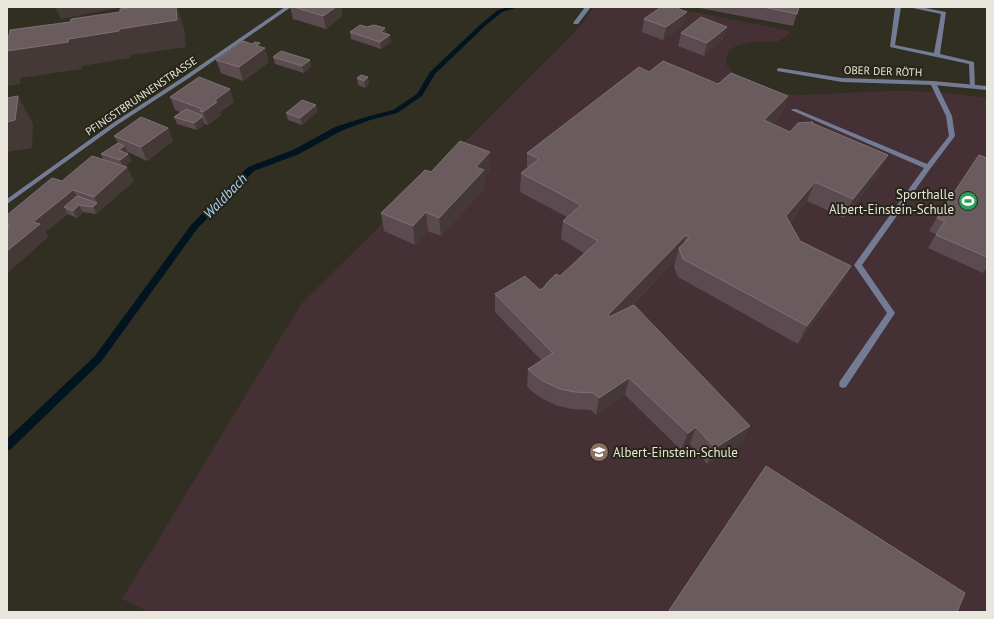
<svg xmlns="http://www.w3.org/2000/svg" width="994" height="619" viewBox="0 0 994 619" font-family="'PT Sans',sans-serif">
	<rect width="100%" height="100%" fill="#312f21"/>
	<path fill="#443035" d="M594,7H670L791,31L787,36L777,42H751L736,46L729,51L726,58L727,66L736,75L783,94L801,95L886,91H912L939,92L987,98V612H149L122,599L301,304L558,49L581,25Z"/>
	<g fill="none" stroke-linecap="round" stroke-linejoin="round">
		<path fill="#031421" fill-rule="evenodd" d="M508,7H518L502,12L485,26L435,74L422,96L397,113L370,120L341,131L299,154L254,171L197,229L101,362L11,449L7,451V439L95,356L191,225L248,167L293,150L335,127L366,117L393,110L417,94L430,72L481,24L498,10Z"/>
		<path fill="#737b95" fill-rule="evenodd" d="M895,7H901L895,45L934,53L941,14L908,7H920L946,12L940,54L974,62L975,88H971L970,87L969,64L890,47Z
			M933,81L936,83L952,116L955,136L930,169L862,265L895,313L846,387L843,388L840,387L839,384L840,381L887,313L854,265L924,168L791,110L792,109H796L927,164L949,136L946,116L930,83Z"/>
		<path fill="#737b95" fill-rule="evenodd" d="M285,7H291L189,78L117,125L7,204V199L113,123L185,76Z
			M585,7H591L578,24H574L573,23Z
			M779,68L842,78L933,81L987,86V90L933,85L842,82L777,71V69Z"/>
	</g>
	<path fill="#5b4b50" d="M290,7H341L342,16L326,29L293,19Z
		M694,7H799L793,26Z
		M644,19L684,24L663,40L642,32Z
		M367,27L385,28L386,33L391,42L381,49L351,39L350,32Z
		M681,33L723,39L704,56L678,46Z
		M260,43L261,47L269,62L243,81L221,73L216,60L252,44Z
		M273,57L310,60L311,66L304,73L275,64Z
		M649,72L788,96L782,114L772,124L790,132L813,122V124L879,173L844,218L807,201L790,222L800,241L851,266L841,284L798,344L678,277L674,267L676,259L631,306L742,443L707,464L690,444L681,450L625,395L596,415L591,410L572,409L558,406L541,398L530,390L527,386L528,369L542,361L495,312V294L540,290L544,287L545,285L560,276L584,253L561,239L563,221L567,217L520,192L521,173L527,169V153Z
		M368,77L369,84L365,88L358,85L357,78Z
		M170,97L234,102L220,112L221,115L208,125L205,124L197,130L177,124L174,117L180,112L175,110Z
		M316,105L317,112L302,125L288,120L286,113Z
		M168,128L173,141L147,161L128,152L127,153L128,154L132,161L124,166L134,181L96,214L83,212L77,218L68,214L45,232L48,237L7,273V215L62,181L103,160L101,154L118,143L114,136Z
		M987,158V268L983,273L928,248L936,234L929,231L937,218Z
		M490,171L485,177V188L441,236L428,231L415,245L384,231L381,213L431,172Z"/>
	<path fill="#443937" d="M55,7H124L61,19Z
		M176,7H177L184,28L186,47L131,55L130,58L82,66L81,69L21,78L20,84L7,86V51L119,29Z
		M335,7H341L342,16L326,29L323,16Z
		M687,12L684,24L663,40L666,27Z
		M727,27L723,39L704,56L707,43Z
		M385,28L386,35L381,32Z
		M390,35L391,42L381,49L380,42Z
		M260,43L262,51L265,48L269,62L243,81L239,67L256,46Z
		M310,60L311,66L304,73L302,66Z
		M368,77L369,84L365,88L364,81Z
		M230,89L234,102L220,112L221,115L208,125L203,112L214,101Z
		M18,96L33,124L32,148L7,152V122Z
		M788,96L782,114L757,139L764,120Z
		M316,105L317,112L302,125L300,118Z
		M202,117L205,124L197,130L194,123Z
		M168,128L173,141L147,161L141,147Z
		M124,146L128,152L122,157L119,150Z
		M490,152V171L485,177V188L441,236L439,218L476,167Z
		M128,154L132,161L123,167L120,160Z
		M888,155L879,173L844,218L853,199Z
		M127,167L134,181L101,210L94,197Z
		M815,182L807,201L779,234L786,216Z
		M73,190L81,203L64,207L68,214L45,232L48,237L7,273V251L33,222Z
		M97,203L101,210L96,214L93,207Z
		M79,205L83,212L77,218L73,211Z
		M426,212L428,231L415,245L413,226Z
		M686,235L681,254L679,248L676,259L604,333L608,315Z
		M851,266L841,284L798,344L807,326Z
		M629,378L625,395L596,415L599,398Z
		M750,426L742,443L707,464L715,448Z
		M696,427L690,444L681,450L688,433Z"/>
	<path fill="#6a5b5f" stroke="#7e7173" d="M135,7H176L177,20L119,29V31L69,39L68,42L7,51V36H9L10,30L70,22L71,19L120,12V9Z
		M294,7H336L323,16Z
		M661,7H674L687,12L666,27L644,19Z
		M763,7H799L797,14Z
		M701,17L727,27L707,43L681,33Z
		M360,25L367,27L374,25L385,28L381,32L390,35L380,42L350,32Z
		M243,41L252,44L255,42L260,43L256,46L265,48L239,67L216,60Z
		M281,51L310,60L302,66L273,57Z
		M663,61L718,84L731,73L788,96L764,120L790,132L798,123L813,122L812,123L888,155L853,199L815,182L786,216L800,241L851,266L807,326L683,259L679,248L690,237L686,235L608,315L609,317L634,305L750,426L715,448L696,427L688,433L629,378L599,398L594,393L575,392L560,389L543,381L531,372L528,369L553,353L495,294L525,276L540,290L546,286L545,285L556,274L560,276L598,241L563,221L581,205L521,173L539,159L527,153L639,67L649,72Z
		M361,75L368,77L364,81L357,78Z
		M199,77L230,89L214,101L217,102L203,112L200,111L202,109L170,97Z
		M18,96L15,120L7,122V98Z
		M302,100L316,105L300,118L286,113Z
		M186,109L201,115L202,117L194,123L174,117Z
		M141,117L168,128L141,147L114,136Z
		M460,141L490,152L476,167L484,170L439,218L426,212L413,226L381,213L425,170L431,172Z
		M118,143L124,146L119,150L128,154L120,160L101,154Z
		M979,155L987,158V257L936,235L945,221L937,218Z
		M92,156L127,167L94,197L73,190L33,222L40,224L7,251V230L9,228L7,227L10,225L7,224V215L52,178L62,181Z
		M77,196L97,203L93,207L79,205L73,211L64,207Z
		M766,466L965,593L957,612H668Z"/>
	<defs>
		<symbol id="stadium-disc" viewBox="-11 -11 22 22"><circle r="9.5" fill="#2e9e5b" stroke="#272517"/><path d="M0-5a6.5 5 0 1 0 0 10a6.5 5 0 1 0 0-10ZM-3.5-1.8h7v3.6h-7Z" fill="#fff"/></symbol>
		<symbol id="school-disc" viewBox="-11 -11 22 22"><circle r="9.5" fill="#8d6e63" stroke="#272517"/><path d="M0-5L7-2L0 1L-7-2ZM-4 1L0 2.5L4 1V4Q0 6-4 4Z" fill="#fff"/></symbol>
	</defs>
	<g fill-rule="evenodd">
		<use href="#stadium-disc" x="957" y="190" width="22" height="22"/>
		<use href="#school-disc" x="588" y="441" width="22" height="22"/>
	</g>
	<g text-anchor="middle" dominant-baseline="central" stroke-width="4" stroke-linejoin="round" paint-order="stroke">
		<g font-size="11" fill="#e8e6dd" stroke="#272517">
			<text transform="translate(883 71) rotate(2)">OBER DER RÖTH</text>
			<text transform="translate(141 96) rotate(-34)">PFINGSTBRUNNENSTRASSE</text>
		</g>
		<g font-size="13" fill="#e8e6dd" stroke="#272517" text-anchor="end">
			<text x="954" y="194">Sporthalle<tspan x="954" dy="15">Albert-Einstein-Schule</tspan></text>
			<text x="613" y="452" text-anchor="start">Albert-Einstein-Schule</text>
		</g>
		<g font-size="14" font-style="italic" fill="#a3d5fa" stroke="#272517">
			<text transform="translate(225 196) rotate(-46)">Waldbach</text>
		</g>
	</g>
	<rect width="994" height="619" fill="none" stroke="#e8e6dd" stroke-width="16"/>
</svg>
